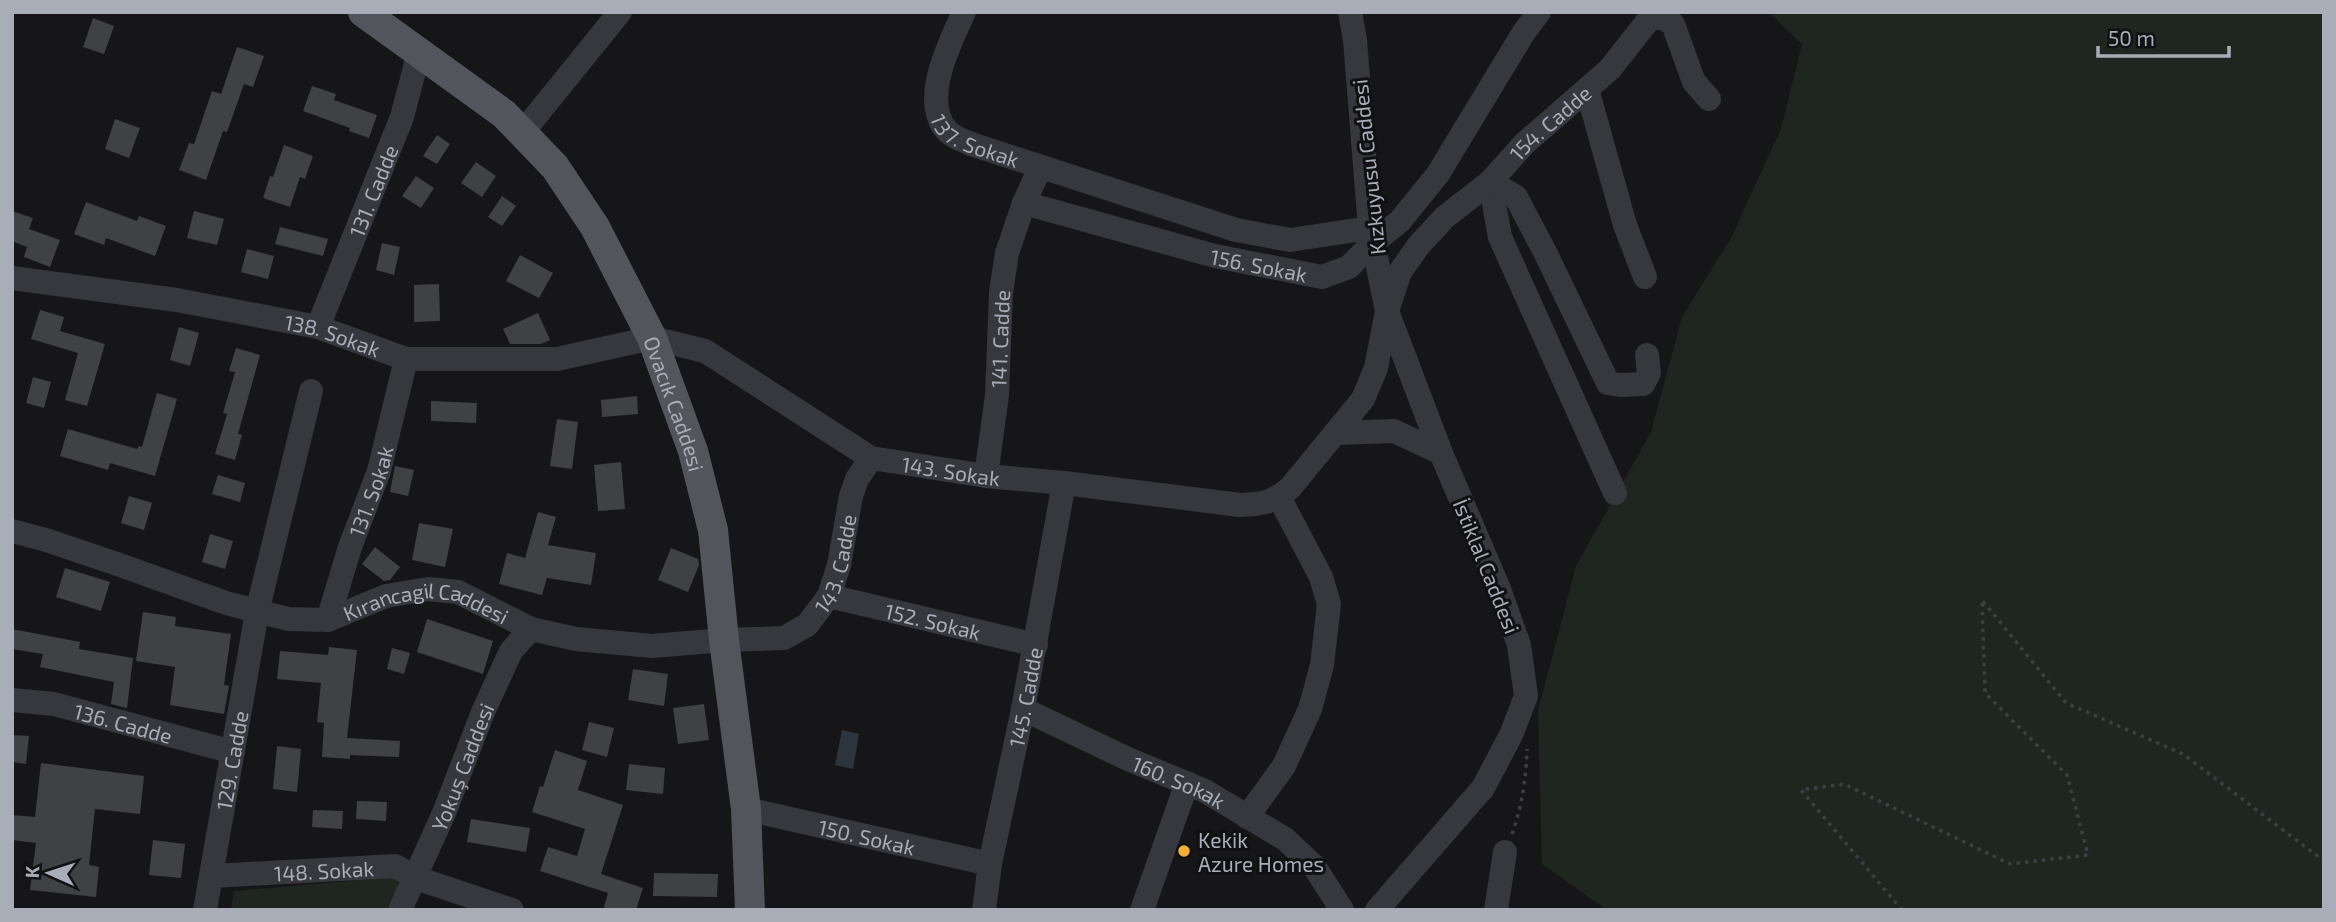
<svg xmlns="http://www.w3.org/2000/svg" width="2336" height="922" viewBox="0 0 2336 922" font-family="'Exo 2',sans-serif">
	<rect width="100%" height="100%" fill="#161618"/>
	<path fill="#1e261f" d="M1768,12H2324V910H1607L1542,864L1538,711L1576,566L1651,432L1682,317L1731,238L1781,129L1802,44Z
		M396,877L399,888L389,910H231L234,891Z"/>
	<path fill="#2c353c" d="M842,730L859,734L853,769L835,765Z"/>
	<path fill="#404145" d="M93,18L114,26L104,54L83,47Z
		M237,47L264,56L253,87L244,84L227,132L223,131L206,180L179,170L189,143L194,144L212,91L221,94Z
		M312,86L336,94L334,100L377,115L369,138L349,131L350,128L303,111Z
		M115,119L140,128L129,158L105,149Z
		M437,135L450,144L437,164L423,156Z
		M284,145L313,156L305,179L300,177L290,207L263,198L270,176L273,177Z
		M476,162L496,176L482,197L461,183Z
		M416,176L434,188L421,208L402,196Z
		M502,196L516,206L502,226L488,217Z
		M86,202L137,221L139,216L166,226L155,256L106,238L104,245L74,234Z
		M12,211L33,218L29,229L60,240L50,267L24,257L27,247L12,241Z
		M194,211L224,219L217,245L187,238Z
		M280,227L328,239L323,256L275,244Z
		M382,243L400,247L394,275L376,270Z
		M247,249L274,256L268,279L241,272Z
		M520,255L553,273L539,298L506,281Z
		M439,284L440,321L414,322V285Z
		M40,310L64,317L60,331L105,344L87,406L65,400L78,353L31,339Z
		M538,313L550,340L541,344H510L503,329Z
		M179,327L199,333L190,366L170,360Z
		M236,348L260,355L238,434L242,435L235,460L215,454L227,414L223,413L235,372L229,371Z
		M33,377L51,382L44,408L26,403Z
		M157,393L177,399L155,476L110,463L108,470L60,456L68,429L137,449L139,446L142,447Z
		M637,396L638,414L602,417L601,400Z
		M431,401L477,403L476,423L431,421Z
		M557,419L578,422L572,469L550,466Z
		M621,462L625,509L598,511L594,465Z
		M395,466L414,470L408,496L390,492Z
		M218,475L245,483L240,502L212,494Z
		M129,496L152,503L144,530L121,523Z
		M538,512L556,517L548,545L596,553L591,585L547,578L542,595L499,584L507,553L525,558Z
		M419,523L453,529L445,567L412,560Z
		M210,534L233,541L225,569L202,562Z
		M375,547L400,567L390,580L384,581L362,564Z
		M671,548L698,559L699,565L688,592L658,580Z
		M65,568L110,582L101,611L56,597Z
		M143,612L176,617L175,626L231,634L224,685L229,686L224,714L170,705L175,667L136,661Z
		M427,619L493,641L483,674L417,652Z
		M12,629L80,642L79,649L133,658L127,708L111,704L114,682L40,667L43,654L12,649Z
		M329,647L357,650L347,738L400,741L399,757L350,755V759L322,757L324,723L317,722L321,683L277,679L280,651L328,655Z
		M392,648L410,653L404,674L387,669Z
		M633,669L668,674L664,706L628,700Z
		M704,704L709,740L678,744L673,708Z
		M589,722L614,728L607,757L582,750Z
		M12,735L29,736L26,764L12,762Z
		M277,746L301,749L297,792L273,789Z
		M555,750L587,761L578,790L623,805L601,874L643,888L636,910H603L608,893L540,871L548,847L577,856L585,829L532,812L540,786L543,787Z
		M41,763L144,776L140,814L95,809L89,865L99,867L96,897L30,890L36,843L12,840V815L35,817Z
		M629,764L665,768L663,794L626,790Z
		M357,801L387,802L386,821L356,819Z
		M313,810L343,811L342,829L312,827Z
		M471,819L530,828L526,852L467,842Z
		M153,840L185,844L181,878L149,875Z
		M654,873L718,874L717,897L653,896Z"/>
	<g fill="none" stroke-linecap="round" stroke-linejoin="round">
		<path stroke="#3d3f44" stroke-width="3.5" stroke-dasharray="3.5 5" stroke-linecap="butt" d="M1512,834C1522,806 1526,779 1527,749
			M1902,910L1801,790L1844,784L2010,864L2088,855L2067,775L1985,693L1982,600L2066,703L2183,754L2324,861"/>
		<g stroke="#37383d" stroke-width="24">
			<path id="s1" d="M964,12C950,43 920,100 947,131C953,137 964,141 971,144L1236,230L1290,240L1370,228"/>
			<path d="M1587,89L1625,225L1645,277"/>
			<path d="M522,133L620,12"/>
			<path d="M1490,182L1500,237L1615,493"/>
			<path d="M1490,182L1516,197L1545,252L1608,383L1620,385L1643,384L1649,373L1647,355"/>
			<path id="s2" d="M1024,203L1215,256L1322,277L1349,267L1373,243L1400,221L1438,174L1524,32L1539,12"/>
			<path id="s3" d="M12,278L177,300L318,327L406,359H557L652,338L705,351L871,458L986,476L1064,483L1240,505C1263,504 1272,503 1290,488L1363,399L1376,368L1387,311L1370,228L1355,40L1350,12"/>
			<path id="s4" d="M318,327L402,117L419,52"/>
			<path d="M1336,433L1394,431L1441,453"/>
			<path id="s5" d="M986,476L997,395L1001,292L1007,253L1024,203L1040,168"/>
			<path id="s6" d="M12,531L46,540L120,565L226,603L288,619L328,620L386,596L428,589L458,592L531,629L576,639L652,646L724,640L784,638L807,625L829,596L839,565L851,496L857,479L871,458"/>
			<path id="s7" d="M829,596L1036,645"/>
			<path id="s8" d="M328,620L350,547L379,471L406,359"/>
			<path id="s9" d="M12,700L54,704L233,752"/>
			<path id="s10" d="M1023,709L1128,759L1205,791L1285,839L1314,866L1342,910"/>
			<path id="s11" d="M746,809L990,864"/>
			<path d="M1247,817L1284,766L1310,709L1322,665L1329,604L1321,577L1279,497"/>
			<path id="s12" d="M212,876L395,866L416,878L512,910"/>
			<path id="s13" d="M205,910L257,612L311,391"/>
			<path id="s14" d="M400,910L444,813L483,712L511,651L531,629"/>
			<path id="s15" d="M984,910L990,864L1023,709L1064,483"/>
			<path d="M1142,910L1187,783"/>
			<path id="s16" d="M1377,910L1483,788L1511,735L1526,696L1519,645L1499,589L1441,453L1387,311L1400,272L1419,245L1445,217L1490,182L1524,144L1610,69L1650,18H1663L1673,24L1694,82L1709,99"/>
			<path d="M1496,910L1505,852"/>
		</g>
		<path stroke="#53555c" stroke-width="30" id="s17" d="M363,12L504,114L555,167L595,227L652,338L693,451L713,530L724,640L746,809L750,910"/>
	</g>
	<circle fill="#f2b134" stroke="#111113" stroke-width="2.5" cx="1184" cy="851" r="7"/>
	<g text-anchor="middle" dominant-baseline="central" stroke-width="6" stroke-linejoin="round" paint-order="stroke">
		<g font-size="21" fill="#a8adb8" stroke="#111113">
			<text stroke="none"><textPath href="#s16" startOffset="928">154. Cadde</textPath></text>
			<text stroke="none"><textPath href="#s1" startOffset="156">137. Sokak</textPath></text>
			<text transform="translate(1368 167) rotate(-96)">Kızkuyusu Caddesi</text>
			<text stroke="none"><textPath href="#s4" startOffset="147">131. Cadde</textPath></text>
			<text stroke="none"><textPath href="#s2" startOffset="243">156. Sokak</textPath></text>
			<text stroke="none"><textPath href="#s3" startOffset="326">138. Sokak</textPath></text>
			<text stroke="none"><textPath href="#s5" startOffset="138">141. Cadde</textPath></text>
			<text stroke="none"><textPath href="#s17" startOffset="514">Ovacık Caddesi</textPath></text>
			<text stroke="none"><textPath href="#s3" startOffset="985">143. Sokak</textPath></text>
			<text stroke="none"><textPath href="#s8" startOffset="136">131. Sokak</textPath></text>
			<text stroke="none"><textPath href="#s6" startOffset="898">143. Cadde</textPath></text>
			<text transform="translate(1487 566) rotate(68)">İstiklal Caddesi</text>
			<text stroke="none"><textPath href="#s6" startOffset="434">Kırancagil Caddesi</textPath></text>
			<text stroke="none"><textPath href="#s7" startOffset="107">152. Sokak</textPath></text>
			<text stroke="none"><textPath href="#s15" startOffset="217">145. Cadde</textPath></text>
			<text stroke="none"><textPath href="#s9" startOffset="114">136. Cadde</textPath></text>
			<text stroke="none"><textPath href="#s13" startOffset="152">129. Cadde</textPath></text>
			<text stroke="none"><textPath href="#s14" startOffset="156">Yokuş Caddesi</textPath></text>
			<text stroke="none"><textPath href="#s10" startOffset="172">160. Sokak</textPath></text>
			<text stroke="none"><textPath href="#s11" startOffset="124">150. Sokak</textPath></text>
			<text stroke="none"><textPath href="#s12" startOffset="112">148. Sokak</textPath></text>
		</g>
		<g font-size="21" fill="#a8adb8" stroke="#111113" text-anchor="start">
			<text x="1198" y="839">Kekik<tspan x="1198" dy="24">Azure Homes</tspan></text>
		</g>
	</g>
	<rect width="2336" height="922" fill="none" stroke="#a8adb8" stroke-width="28"/>
	<g transform="translate(49 873) rotate(273)" stroke="#111113" stroke-width="5" paint-order="stroke">
	<path d="M0-5L12 26L0 18L-12 26Z" fill="#a8adb8"/>
	<text y="-10" font-size="19" font-weight="bold" text-anchor="middle" fill="#a8adb8">K</text>
	</g>
	<path d="M2098 46v10h131v-10" fill="none" stroke="#a8adb8" stroke-width="3.5"/>
	<text x="2108" y="46" font-size="21" fill="#a8adb8" stroke="#111113" stroke-width="5" paint-order="stroke">50 m</text>
</svg>
